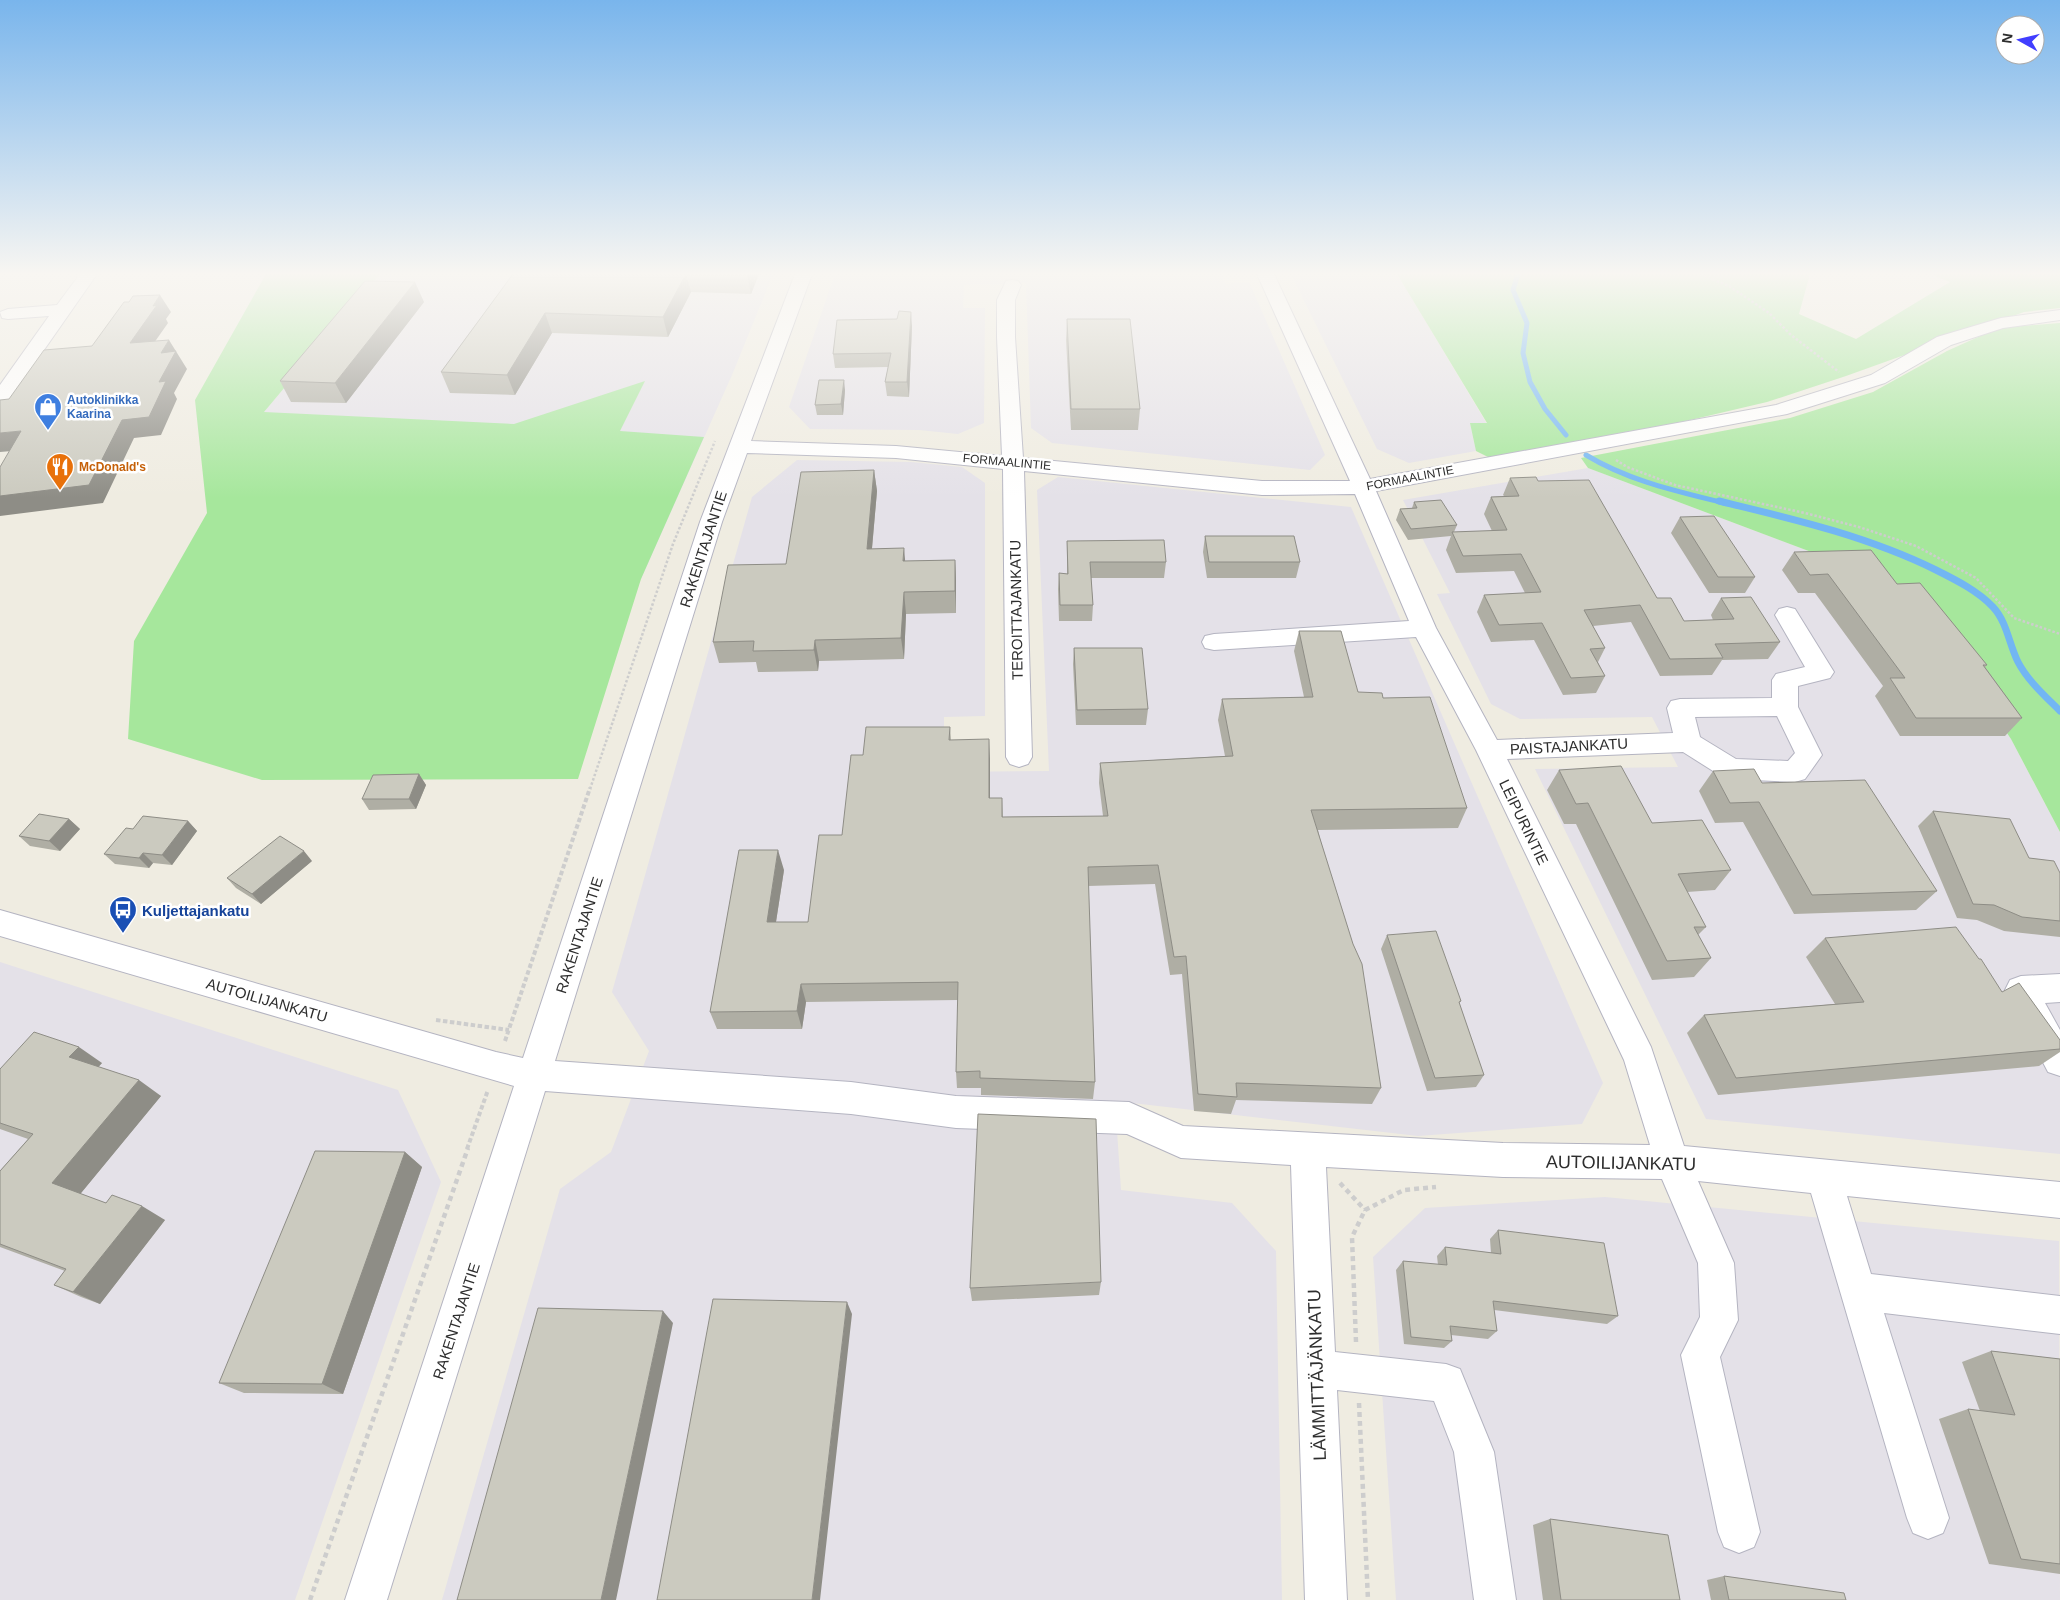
<svg xmlns="http://www.w3.org/2000/svg" width="2060" height="1600" viewBox="0 0 2060 1600" font-family="Helvetica,sans-serif">
	<rect width="100%" height="100%" fill="#efece1"/>
	<path fill="#e4e1e8" d="M380,274H773L732,375L641,579L264,412Z
		M835,274H1221L1226,284L1249,282L1325,455L1310,470L1052,443L1031,428L1026,283L964,285L963,308H985L984,423L958,434L919,430L810,429L789,407Z
		M1291,274H1397L1487,424L1470,423L1476,451L1409,463L1377,449Z
		M797,460L911,462L962,467L985,483V716L944,717V772L1049,771L1037,490L1058,477L1351,507L1603,1083L1582,1124L1418,1136L1115,1101L1121,1190L1232,1203L1276,1251L1282,1600H442L560,1189L611,1152L649,1051L612,992L752,497Z
		M1588,468L1910,589L1916,596L2011,739L2060,832V1154L1706,1119L1535,769L1678,767L1652,717L1520,719L1491,704L1437,594L1450,593L1403,500Z
		M0,962L398,1090L441,1182L295,1600H0Z
		M1605,1197L2059,1241L2060,1600H1396L1373,1257L1425,1208Z"/>
	<path fill="#a6e79c" d="M266,274H380L264,412L514,424L645,381L620,431L704,437L641,579L578,779L262,780L128,739L134,641L207,513L195,400Z
		M1397,274H1810L1799,314L1856,339L1950,282L1930,274H2060V308L2024,312L1846,376L1767,402L1567,449L1496,461L1476,451L1470,423H1487Z
		M2060,323V832L2011,739L1910,589L1588,468L1581,458L1790,418L1873,392L1947,351L1998,328Z"/>
	<g fill="none" stroke-linecap="round" stroke-linejoin="round">
		<path stroke="#72b6f3" stroke-width="5" d="M1518,274L1513,290L1527,323L1523,353L1530,382L1545,409L1566,435
			M1586,455C1629,481 1676,491 1724,503"/>
		<path stroke="#72b6f3" stroke-width="7" d="M1719,501C1793,519 1867,536 1936,570C1956,580 1978,591 1993,607C2007,622 2009,644 2018,662C2028,681 2045,696 2060,711"/>
		<defs>
			<path id="minor" d="M80,274H97L7,403L0,405V385L49,316L8,319L2,318L0,312L8,309L57,305Z
				M795,274H812L751,441L896,446L1002,456L997,337V300L1006,281L1012,280L1018,281L1021,285L1015,300V337L1023,458L1262,481H1350L1257,274H1274L1370,479L1776,405L1871,375L1937,337L2001,318L2060,310V320L2003,328L1951,345L1885,383L1787,414L1376,491L1436,628L1497,740L1673,733L1667,708L1671,701L1680,699L1772,698V680L1776,674L1805,667L1775,615L1779,609L1787,607L1795,609L1834,672L1830,678L1798,686V707L1822,755L1805,779L1795,782L1731,779L1721,776L1683,752L1507,759L1651,1047L1684,1146L2060,1182V1218L1847,1196L1871,1274L2060,1296V1334L1884,1313L1949,1518L1943,1533L1928,1539L1913,1533L1907,1518L1811,1193L1698,1181L1734,1263L1738,1320L1720,1357L1760,1532L1754,1547L1739,1553L1724,1547L1718,1532L1681,1355L1700,1317L1698,1263L1662,1179L1503,1177L1326,1167L1335,1352L1446,1364L1460,1369L1494,1452L1516,1600H1474L1454,1452L1434,1401L1337,1390L1347,1600H1305L1291,1165L1181,1158L1127,1134L956,1128L851,1114L545,1091L387,1600H345L514,1086L0,936V910L496,1052L523,1058L700,522ZM747,453L896,458L1003,469L1006,757L1010,764L1019,767L1028,764L1032,757L1024,471L1262,495L1355,494L1409,621L1214,634L1205,636L1202,642L1205,648L1214,650L1416,637L1476,750L1624,1060L1650,1145L1503,1143L1183,1126L1129,1102L956,1096L851,1082L555,1061L722,522ZM1777,716L1795,753L1788,761L1736,759L1700,737L1695,717Z
				M2060,974V1002L2045,1003L2060,1030V1076L2048,1072L2005,990L2010,980L2021,976Z"/>
		</defs>
		<use href="#minor" stroke="#b4b4c1" stroke-width="2"/>
		<path stroke="#cdcdcd" stroke-width="2.5" stroke-dasharray="2.5 2" stroke-linecap="butt" d="M1700,274L1729,286L1769,313L1791,335L1839,372
			M1616,460L1627,467L1675,485L1805,513L1859,527L1916,546L1976,578L2014,618L2060,634
			M590,789L673,544L715,441"/>
		<path stroke="#cdcdcd" stroke-width="4" stroke-dasharray="4.5 2.5" stroke-linecap="butt" d="M436,1020L509,1030
			M505,1041L590,788
			M467,1149L488,1090"/>
		<path stroke="#cdcdcd" stroke-width="4.5" stroke-dasharray="5 4" stroke-linecap="butt" d="M1340,1183L1365,1210
			M1356,1342L1352,1237L1365,1210L1404,1190L1436,1187
			M1359,1403L1368,1600
			M310,1600L468,1148"/>
		<use href="#minor" fill="#fff" fill-rule="evenodd"/>
	</g>
	<path fill="#afaea4" d="M513,274H759L751,294L691,292L668,337L552,333L515,395L450,393L441,372Z
		M424,302L346,403L291,402L280,381Z
		M1067,319L1140,409L1138,430H1071L1066,340Z
		M912,326L909,397L887,396L885,382L888,367L835,368L833,354Z
		M845,390L843,415H817L815,405Z
		M874,470L877,491L872,549L905,561L955,560L956,581V613L906,614L904,659L819,661L818,671L758,672L756,662L719,663L713,642Z
		M1510,478L1538,481L1657,598L1684,621L1713,620L1711,615L1721,598L1780,642L1768,659L1722,660L1712,675L1660,676L1631,622L1593,626L1605,648L1598,662L1605,676L1596,693L1563,695L1534,640L1491,642L1477,612L1484,595L1525,593L1514,571L1456,573L1446,550L1451,536L1408,540L1396,520L1400,509L1412,508L1414,502L1457,525L1454,532L1492,531L1484,514L1491,497L1504,496L1503,495Z
		M1680,517L1755,577L1745,593H1709L1671,533Z
		M1205,536L1300,562L1296,578H1207L1203,552Z
		M1067,541L1166,562L1164,578H1091L1093,605L1092,621H1059L1058,589L1059,573L1067,574Z
		M1794,552L1897,584L1987,665L1985,667L2022,718L2005,736H1900L1875,696L1883,686L1815,593H1798L1782,570Z
		M1299,631L1358,692L1383,698L1467,808L1458,828L1318,830L1381,1088L1372,1104L1236,1100L1231,1114L1194,1111L1182,974L1170,975L1155,884L1088,886L1095,1082L1093,1099L981,1095V1088H957L956,1072L958,1000L806,1002L802,1029H717L710,1012L784,870L776,922H808L842,835L863,755L950,727L951,740L990,759V798H1002L1003,817L1103,816L1099,783L1100,763L1225,756L1218,720L1222,699L1304,697L1294,651Z
		M1074,648L1148,709L1146,725H1076L1073,664Z
		M1559,770L1652,823L1731,870L1715,890L1687,892L1706,927L1698,935L1711,958L1694,977L1652,980L1576,824H1564L1547,790Z
		M1713,771L1762,783L1937,891L1916,910L1794,914L1743,822L1715,823L1699,791Z
		M419,774L426,785L416,809L369,810L362,799Z
		M1933,811L2060,873V937L2004,931L1977,920L1957,918L1918,826Z
		M69,819L80,829L60,851L30,846L19,836Z
		M188,821L197,831L172,865L153,863L149,868L115,864L104,854L133,829Z
		M312,861L261,904L236,888L227,878Z
		M1387,935L1461,1001L1459,1003L1484,1075L1476,1087L1427,1091L1381,949Z
		M1825,938L2002,992L2060,1040V1052L2039,1066L1718,1095L1687,1033L1704,1015L1835,1004L1806,957Z
		M102,1063L98,1067L161,1096L80,1194L106,1203L165,1220L100,1304L81,1297L54,1285L65,1271L0,1247V1171L28,1139L0,1129V1069Z
		M405,1152L422,1167L343,1394L244,1393L219,1383Z
		M1498,1230L1618,1316L1607,1324L1494,1310L1497,1331L1488,1339L1451,1335L1452,1341L1444,1348L1404,1344L1396,1270L1403,1261L1438,1265L1437,1256L1445,1247L1491,1253L1490,1239Z
		M1101,1282L1099,1295L972,1301L970,1288Z
		M1991,1351L2060,1359V1574L1989,1564L1939,1419L1968,1409L1980,1411L1962,1362Z
		M1550,1519L1680,1600H1543L1533,1525Z
		M1724,1576L1846,1600H1711L1707,1580Z"/>
	<path fill="#8e8d86" d="M686,274L691,292L668,337L663,317Z
		M747,274H759L751,294Z
		M415,282L424,302L346,403L335,383Z
		M160,295L171,312L166,319L168,323L142,360L130,343L153,306Z
		M911,312L912,326L909,397L907,382Z
		M545,313L552,333L515,395L507,375Z
		M169,340L187,369L174,393L177,399L161,435L134,438L103,503L0,516V496L122,420L159,382L161,353Z
		M844,380L845,390L843,415L841,404Z
		M21,431L35,449L0,452V433Z
		M874,470L877,491L870,570L867,549Z
		M904,548L906,570L903,561Z
		M955,560L956,581V613L955,591Z
		M904,592L906,614L904,659L901,638Z
		M815,640L819,661L818,671L814,650Z
		M989,739L990,759V818L989,798Z
		M419,774L426,785L416,809L409,799Z
		M69,819L80,829L60,851L49,841Z
		M188,821L197,831L172,865L162,855Z
		M778,850L784,870L773,941L767,922Z
		M304,851L312,861L261,904L252,894Z
		M143,853L153,863L149,868L139,858Z
		M801,984L806,1002L802,1029L797,1011Z
		M79,1047L102,1063L93,1073L69,1057Z
		M139,1080L161,1096L77,1198L52,1183Z
		M405,1152L422,1167L343,1394L322,1384Z
		M142,1206L165,1220L100,1304L73,1292Z
		M847,1302L852,1314L820,1600H812Z
		M663,1311L673,1323L616,1600H601Z"/>
	<path fill="#cbcabf" stroke="#8e8d86" d="M513,274H686L663,317L545,313L507,375L441,372Z
		M365,281L415,282L335,383L280,381Z
		M160,295L153,306L157,305L130,343L169,340L161,353L176,351L159,382L166,381L149,417L122,420L89,485L0,496V467L21,431L0,433V400L9,399L44,350L92,346L124,302H129L133,296Z
		M899,311L911,312L907,382H885L891,353L833,354L837,320L897,319Z
		M1067,319H1130L1140,409H1071Z
		M819,380H844L841,404L815,405Z
		M874,470L867,549L904,548L903,561L955,560V591L904,592L901,638L815,640L814,650L753,651L754,641L713,642L728,565L786,564L801,472Z
		M1536,477L1538,481L1589,480L1657,598H1671L1684,621L1734,619L1721,598L1751,597L1780,642L1715,644L1723,658L1670,659L1640,605L1584,610L1605,648L1590,649L1605,676L1571,678L1542,623L1499,625L1484,595L1541,592L1521,554L1463,556L1452,532L1507,530L1491,497L1519,496L1510,478Z
		M1441,500L1457,525L1411,529L1400,509L1417,508L1414,502Z
		M1714,516L1755,577H1718L1680,517Z
		M1205,536H1294L1300,562H1209Z
		M1164,540L1166,562H1090L1093,605H1060L1059,573L1068,574L1067,541Z
		M1871,550L1897,584L1920,583L1987,665H1983L2022,718H1916L1890,678H1905L1828,574L1810,575L1794,552Z
		M1299,631H1341L1358,692L1382,693L1383,698L1430,697L1467,808L1311,810L1353,944L1362,964L1381,1088L1236,1083L1237,1097L1198,1094L1186,956L1174,957L1158,865L1088,867L1095,1082L980,1078V1071L956,1072L958,982L801,984L797,1011L710,1012L739,850H778L767,922H808L819,835H842L851,755H863L866,727H950L949,740L989,739V798H1002V817L1108,816L1100,763L1233,756L1222,699L1313,697Z
		M1074,648H1142L1148,709L1077,710Z
		M1621,766L1652,823L1702,820L1731,870L1678,874L1706,927H1694L1711,958L1667,961L1588,803L1576,804L1559,770Z
		M1754,769L1762,783L1865,780L1937,891L1812,895L1759,802L1730,803L1713,771Z
		M419,774L409,799H362L373,775Z
		M1933,811L2010,819L2029,858L2054,861L2060,873V921L2022,917L1994,905L1973,904Z
		M39,814L69,819L49,841L19,836Z
		M143,816L188,821L162,855L143,853L139,858L104,854L126,828L133,829Z
		M280,836L304,851L252,894L227,878Z
		M1956,927L1979,959H1981L2002,992L2019,983L2060,1040V1049L1736,1078L1704,1015L1864,1002L1825,938Z
		M1436,931L1461,1001L1459,1002L1484,1075L1435,1078L1387,935Z
		M34,1032L79,1047L69,1057L139,1080L52,1183L106,1203L112,1195L142,1206L73,1292L54,1285L66,1269L0,1244V1171L33,1134L0,1123V1069Z
		M978,1114L1096,1119L1101,1282L970,1288Z
		M315,1151L405,1152L322,1384L219,1383Z
		M1498,1230L1604,1243L1618,1316L1493,1301L1497,1331L1450,1326L1452,1341L1411,1337L1403,1261L1447,1265L1445,1247L1501,1254Z
		M713,1299L847,1302L812,1600H657Z
		M538,1308L663,1311L601,1600H457Z
		M1991,1351L2060,1359V1564L2021,1559L1968,1409L2015,1415Z
		M1550,1519L1668,1535L1680,1600H1561Z
		M1724,1576L1844,1593L1846,1600H1729Z"/>
	<linearGradient id="sky" x2="0" y2="1"><stop stop-color="#79b5ec"/><stop offset="0.55" stop-color="#f8f6f2"/><stop offset="1" stop-color="#f8f6f2" stop-opacity="0"/></linearGradient>
	<rect width="2060" height="498" fill="url(#sky)"/>
	<defs>
		<symbol id="shop-pin" viewBox="-11 -11 22 30"><path d="M0 17L-7.5 6A9.5 9.5 0 1 1 7.5 6Z" fill="#3f7fe0" stroke="#fff"/><path d="M-5-2.5h2.3a2.7 3.5 0 0 1 5.4 0H5L5.5 6h-11ZM-1.5-2.5h3a1.5 2.3 0 0 0-3 0Z" fill="#fff"/></symbol>
		<symbol id="restaurant-pin" viewBox="-11 -11 22 30"><path d="M0 17L-7.5 6A9.5 9.5 0 1 1 7.5 6Z" fill="#e8710a" stroke="#fff"/><path d="M-5-6h1v4h1v-4h1v4h1v-4h1v5L-1.5 .5V6h-2V.5L-5-1ZM5-6V6H3V1.5H1.5Q1.5-4 5-6Z" fill="#fff"/></symbol>
		<symbol id="bus-pin" viewBox="-11 -11 22 30"><path d="M0 17L-7.5 6A9.5 9.5 0 1 1 7.5 6Z" fill="#1a4fb4" stroke="#fff"/><path d="M-5-6H5V4H4V6H2V4H-2V6H-4V4H-5ZM-3.5-4V0h7V-4ZM-3.5 1.2v1.5H-2V1.2ZM2 1.2v1.5H3.5V1.2Z" fill="#fff"/></symbol>
	</defs>
	<g fill-rule="evenodd">
		<use href="#shop-pin" x="32" y="391" width="32" height="43"/>
		<use href="#restaurant-pin" x="44" y="451" width="32" height="43"/>
		<use href="#bus-pin" x="107" y="894" width="32" height="43"/>
	</g>
	<g text-anchor="middle" dominant-baseline="central" stroke-width="5" stroke-linejoin="round" paint-order="stroke">
		<g font-size="12" font-weight="bold" fill="#366cbe" stroke="#fff" text-anchor="start">
			<text x="67" y="400">Autoklinikka<tspan x="67" dy="14">Kaarina</tspan></text>
		</g>
		<g font-size="12" fill="#2e2e2e" stroke="#fff">
			<text transform="translate(1007 462) rotate(5)">FORMAALINTIE</text>
			<text transform="translate(1410 478) rotate(-11)">FORMAALINTIE</text>
		</g>
		<g font-size="12" font-weight="bold" fill="#c56008" stroke="#fff" text-anchor="start">
			<text x="79" y="467">McDonald's</text>
		</g>
		<g font-size="15" fill="#2e2e2e" stroke="#fff">
			<text transform="translate(703 549) rotate(-72)">RAKENTAJANTIE</text>
			<text transform="translate(1016 610) rotate(-91)">TEROITTAJANKATU</text>
			<text transform="translate(1569 746) rotate(-3)">PAISTAJANKATU</text>
			<text transform="translate(1524 822) rotate(64)">LEIPURINTIE</text>
			<text transform="translate(579 935) rotate(-72)">RAKENTAJANTIE</text>
			<text transform="translate(267 1000) rotate(16)">AUTOILIJANKATU</text>
			<text transform="translate(456 1321) rotate(-72)">RAKENTAJANTIE</text>
		</g>
		<g font-size="15" font-weight="bold" fill="#164399" stroke="#fff" text-anchor="start">
			<text x="142" y="910">Kuljettajankatu</text>
		</g>
		<g font-size="18" fill="#2e2e2e" stroke="#fff">
			<text transform="translate(1621 1163) rotate(1)">AUTOILIJANKATU</text>
			<text transform="translate(1317 1375) rotate(-92)">LÄMMITTÄJÄNKATU</text>
		</g>
	</g>
	<g transform="translate(2020 40) rotate(278)"><circle r="24" fill="#ffffff" stroke="#ababab"/>
	<path d="M0-4L9 19L0 12L-9 19Z" fill="#413eff"/>
	<text y="-8" font-size="14" font-weight="bold" text-anchor="middle" fill="#2e2e2e">N</text>
	</g>
</svg>
